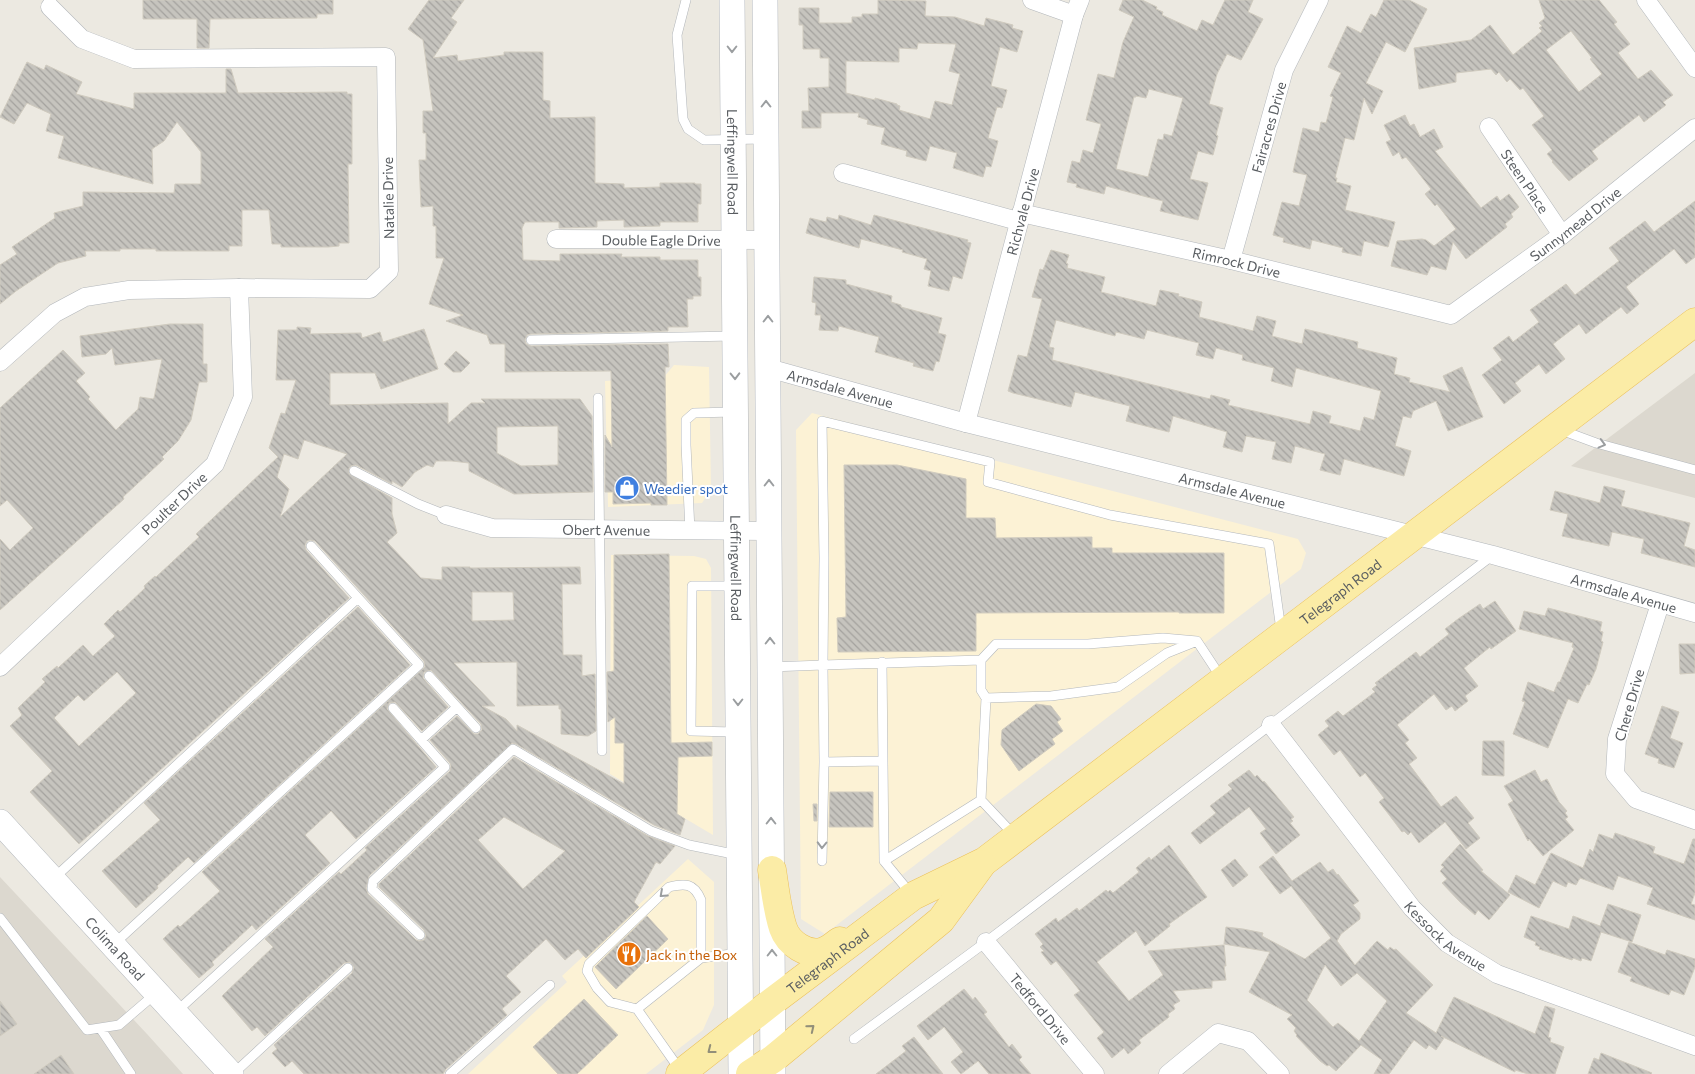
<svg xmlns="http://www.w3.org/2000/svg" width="1695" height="1074" viewBox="0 0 1695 1074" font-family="Commissioner,sans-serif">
	<defs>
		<pattern id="building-back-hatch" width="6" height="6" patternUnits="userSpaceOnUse" patternTransform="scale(1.25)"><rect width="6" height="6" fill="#c6c4be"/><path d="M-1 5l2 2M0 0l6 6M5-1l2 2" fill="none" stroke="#a4a29e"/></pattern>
	</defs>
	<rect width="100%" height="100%" fill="#ece9e1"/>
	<path fill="#fcf2d5" d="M674,365L709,367L711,489L702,503L608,507L605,381L664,377Z
		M812,413L1298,539L1306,553L1301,569L825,934L801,919L796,430Z
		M611,555L694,556L706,559L711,568L713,835L610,774Z
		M688,859L714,882V1005L703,1030L646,1074H468L567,982L562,976Z"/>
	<path fill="#dcd8cf" d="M1695,373V498L1571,466Z
		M0,877L147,1034L183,1074H0Z"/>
	<path fill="url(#building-back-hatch)" stroke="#d0cbbf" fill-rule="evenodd" d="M143,0H333V14H317V18L210,19L209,48H197V19H143Z
		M429,0H464L451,18L457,22L433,58L457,55L458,61L504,55V52H543V100L550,101V118L595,117V183L624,184V188L660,187V183H695V184H701V204H698V222H660V226L624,227V220L597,221V227L559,228V222H525L522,228L523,260L560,261V254H622L621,257H660V260H698V277H701V296H693V299H687L688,327H668V331L531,334L527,335L525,340L526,344L531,346L668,344L669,367H665L667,505H651V503L613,504V492H605V435L612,447L611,371L505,372V344H490L487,335L446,321L463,315L429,304L444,258H436V226H433V206L421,207L419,160H426V133H423V111H433L423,40L408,29Z
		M878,0L926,1L925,16L955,17L984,26L986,18L1013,25L1012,28L1023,31L1017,52L1000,47L991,86L1007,90L1002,108L997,107L988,138L998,141L991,167L986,166L983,177L953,168L957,153L930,146L926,161L906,156L907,151L881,144L885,128L867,124L868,120L858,117L859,113H821V128H802V111H809L808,88L829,87V58H820V49H803V25H799V8H819V23H852V17H862V14H878ZM918,43L956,44L949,71L960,74L952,105L935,101L930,119L899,110L900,106L897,105V104L875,98V100L846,93V61L899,62V48L917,49Z
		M1123,0H1142L1157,7L1156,9L1163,12L1162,15L1197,31L1202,20L1213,25L1225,0H1253L1248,12L1263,19L1241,60L1227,54L1217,74L1209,104L1223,108L1216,135L1218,136L1213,155L1198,151L1190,179L1208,183L1198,220L1160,211L1163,201L1147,197L1106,186L1104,194L1076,187L1077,184L1067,182L1072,161L1080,163L1083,150L1093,153L1101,124L1086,120L1098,74L1114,78L1123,42L1134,17L1119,10ZM1149,89L1183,98L1172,136L1164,134L1163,140L1158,139L1148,177L1116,169L1134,97H1136V96L1146,98Z
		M1384,0H1409L1427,9L1405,52L1386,42L1366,83L1383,91L1372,114L1364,98L1354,140L1345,138L1335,178H1337L1336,182L1351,186L1345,210L1395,222L1388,247L1364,241L1361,256L1342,252L1343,248L1312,240L1310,249L1283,242L1284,238L1273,235L1282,202L1299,206L1307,175L1293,172L1303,128L1319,132L1321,122L1326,123L1333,97L1330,96L1341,73L1328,67L1347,26L1361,33L1371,14L1376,17Z
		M1539,0H1599L1617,22L1614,24L1630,44L1618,53L1638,79L1651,70L1673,95L1663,102L1666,105L1644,122L1639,115L1592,151L1598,159L1569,181L1552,162L1553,161L1547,154L1552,150L1532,125L1544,116L1523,88L1520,90L1510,79L1507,82L1499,72L1496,75L1491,69L1456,73V82L1419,89L1414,48L1471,40L1490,25L1513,55L1542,31L1539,28L1542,26L1539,23L1545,18ZM1571,31L1592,58L1590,59L1602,74L1579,92L1546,50Z
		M27,62L44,70L46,65L82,82L76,94L134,109V93H226V69H231L238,93L347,92V94H352V164H348L349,243H339V246L328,247H281V244H272L269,210H242V246H229V251H156V249H120V251H85L86,256L58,263L16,291L0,304V265L17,254L12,247L55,218L54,213L83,206V192L174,193L175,184H201V152L177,122L164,141L152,149L153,184L58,158L64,136L46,131L51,114L27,103L14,124L0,117Z
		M1405,115L1410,126L1414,124L1420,137L1434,129L1443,147L1435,151L1481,208L1497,196L1500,201L1509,194L1519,207L1511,214L1513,217L1505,224L1507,227L1466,259L1453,242L1446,270L1431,266L1427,275L1391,266L1397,241L1422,239L1426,240L1434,246L1456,229L1437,204L1435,206L1425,194L1431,189L1406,157L1402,159L1399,152L1393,156L1386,142L1391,140L1384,125Z
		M1695,201V257L1686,264L1674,249L1626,287L1639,304L1627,314L1621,307L1586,334L1579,324L1553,344L1565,359L1546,374L1539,364L1515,383L1521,391L1504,404L1482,375L1502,360L1493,348L1509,336L1513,342L1539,322L1530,310L1566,284L1575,295L1619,261L1609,248L1645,221L1654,232Z
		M839,215L871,225L874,215L968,240L967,242L971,243L962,279L953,276L949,291L928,286L931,271L924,269L927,259L902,252L903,250L861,239L859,248L806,233L810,218L826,222L827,217L838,220Z
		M1051,250L1069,255L1066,263L1068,264L1067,268L1105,277L1101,292L1156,306L1160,290L1179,294L1178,296L1202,302L1199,317L1253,331L1257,316L1276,321L1272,336L1302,344L1305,329L1358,342L1357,348L1397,358L1394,374L1410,378L1409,382L1450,392L1443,376L1462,367L1483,417L1448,431L1436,401L1413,411L1411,418L1403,416L1395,446L1411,451L1404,476L1344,459L1340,475L1320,470L1325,454L1295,446L1291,463L1272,459L1276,442L1246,436L1242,452L1223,447L1227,432L1173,416L1169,432L1126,421L1130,406L1098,398L1075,392L1071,407L1013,393L1008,391L1018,355L1027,357L1042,299L1032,297L1040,269L1043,270ZM1056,320L1115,336L1116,332L1144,339L1147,330L1199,343L1196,355L1213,359L1216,348L1243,355L1242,360L1274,368L1271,381L1292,387L1296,368L1381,391L1374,420L1364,417L1360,431L1329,423L1331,416L1313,411L1310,424L1228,405L1230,400L1211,395L1210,399L1052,360L1054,348L1049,347Z
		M814,277L846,280V284L892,296L891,302L901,305V307L942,318L938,333L946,335L939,362L936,361L933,371L913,366L914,363L875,352L879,337L839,326L838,331L819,330L821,315H815L816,303L812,302Z
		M170,324H203V364H207V382H199L191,420L178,441L162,457L164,459L123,497L124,499L0,610V539L10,550L33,528L7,500L0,506V408L63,350L85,373L76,381L90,397L88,399L116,430L138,409L140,397L153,399L154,398L162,359L115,365L112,348L106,354L82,357L80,336Z
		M297,327L311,328L310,334L361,333L362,338L380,332L383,342L424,329L438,369L381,389L375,373H330V405L448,403V424L471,403H485L481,399H580L592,416L593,492L514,494L469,471V463L452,461H436L433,467L427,465L415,472L402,487L392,481V484L356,465L351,466L349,468V474L392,498V514L397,533L387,542L421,578L442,580V567H470V568L580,567L581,584H562L563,655H582V676L595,674L596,731L588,736L561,734V709H559V705L517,706V662L454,663L495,706H482L506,719L517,731V725L624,784V743H615V717L608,722L607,672L614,671V555L669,554L671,743L712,742V756L678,757L677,814L685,819L680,835L654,825L516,744L512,743L369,876L366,888L368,894L416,940L419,941L424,940L426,936L424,930L379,887V884L514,757L648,836L675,846L660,864L656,862L634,902L639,907L586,958L578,949L565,960L546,939L506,976L521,992L502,1009L507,1015L446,1069L443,1074H304L292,1061L285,1067L272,1053L277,1049L274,1045L352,973L354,967L350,962L344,963L265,1036L257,1027L252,1031L222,996L273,947L265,939L339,872L341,874L367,850L365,848L450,771L451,766L450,763L430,740L457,716L474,734H478L482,730L481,724L431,670L424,672L423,678L448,707L422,731L395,702L389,703L387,709L436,767L356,839L331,811L305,835L330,863L256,930L252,925L212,962L214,965L199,978L163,939L178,925L180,927L220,891L202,872L425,667L424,661L315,541L310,540L307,541L305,545L306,550L349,598L79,844L30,792L52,771L10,726L22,715L18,708L45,682L42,679L57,666L58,668L83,645L93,656L115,636L104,624L118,610L120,612L145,588L144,586L155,576L156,577L199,537L196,534L278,457L269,448L281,413L285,414L296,380H276L278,330H297ZM558,426V465L521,466L497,453V427ZM304,440L347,454L280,517L289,489L277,477L284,454L298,459ZM472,592H513L514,620L472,621ZM117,672L136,693L79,746L54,718L78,695L84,701ZM504,817L565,851L523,889L478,840Z
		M456,351L470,363L461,372H453L444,364Z
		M844,465H897L966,479V518H995L996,538L1092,537V548H1112V553H1224V613H1179V612L976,613V651L838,652L837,618L846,617Z
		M1604,486L1625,491L1621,506L1690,523L1684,546L1695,550V567L1641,553L1644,539L1612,532L1609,546L1562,536L1568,514L1550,510L1555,491L1600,503Z
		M1495,601L1516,631L1491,649L1490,647L1464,668L1478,686L1465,696L1468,701L1455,711L1452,706L1446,710L1434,694L1397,725L1409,740L1405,743L1417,758L1409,764L1441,807L1456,796L1474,818L1468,823L1480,838L1466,849L1445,822L1419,843L1411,832L1408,835L1404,831L1402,832L1390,816L1379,802L1384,798L1365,773L1360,777L1340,750L1334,755L1318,735L1329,726L1325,721L1338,711L1343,716L1375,692L1372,689L1377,685L1375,683L1416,652L1420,657L1449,634L1445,629L1458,619L1480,604L1483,609Z
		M358,607L410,665L194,863L188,857L157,886L158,888L136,908L102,871L160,820L144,803Z
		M1548,608L1602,622L1600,631L1603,632L1601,641L1603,642L1596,669L1589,685L1587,684L1578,703L1568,699L1548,748L1513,734L1525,702L1522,701L1528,682L1554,692L1558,682H1560L1574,648L1572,647L1573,643L1519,629L1524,611L1545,616Z
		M1679,644H1695V673L1680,674Z
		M1036,704L1051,706L1061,719L1057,722L1063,731L1052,739L1055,744L1019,771L1001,745L1002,730Z
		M1662,706L1679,712L1670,738L1683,743L1674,768L1658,763L1659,759L1645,754Z
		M1483,741H1504V776L1482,775Z
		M1249,770L1255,777L1257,775L1263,782L1264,781L1294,817L1291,819L1293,821L1290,823L1300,835L1276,854L1260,833L1266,829L1249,807L1200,844L1191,833L1216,813L1210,806L1232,789L1228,785Z
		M1535,770L1541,782L1547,779L1559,802L1567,811L1565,813L1568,817L1565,819L1574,830L1543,856L1529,839L1528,841L1508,804L1513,801L1504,786Z
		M830,792H873V827H829Z
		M813,804H817V821H814Z
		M1615,833L1655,847L1653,853L1684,864L1693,839H1695V893L1691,904L1695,905V920L1647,904L1653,888L1618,876L1613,890L1580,878L1576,885L1568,882L1566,887L1553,881L1539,908L1508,892L1516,875L1535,885L1551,853L1583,868L1590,849L1593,852L1599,834L1613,839Z
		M1460,844L1483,870L1481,871L1510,895L1489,920L1478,910L1475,915L1460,902L1442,883L1447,879L1440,871L1444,867L1441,865Z
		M1169,845L1207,897L1169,924L1170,926L1145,946L1136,931L1097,962L1129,1001L1163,975L1148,951L1224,945L1226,966H1224L1226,980L1212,981V988L1173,991L1180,1001L1173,1005L1175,1009L1168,1014L1169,1017L1139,1040L1141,1043L1128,1054L1124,1048L1112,1058L1097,1038L1104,1032L1074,995L1080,991L1056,961L1051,965L1041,952L1044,951L1040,947L1043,944L1035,934L1056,918L1058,922L1077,908L1079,911L1106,890L1108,892L1110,890L1113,893L1139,872L1136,868L1149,857L1151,860Z
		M1273,856L1292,881L1320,862L1328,872L1333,869L1337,875L1338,874L1359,901L1353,905L1360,913V919L1341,934L1337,941L1355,965L1377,941L1388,950L1390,947L1394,950L1396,949L1433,985L1406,1013L1436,1033L1454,997L1535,1034L1545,1006L1555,1009L1548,1037L1551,1038L1550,1042L1564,1047L1555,1074H1528L1515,1070V1072L1441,1036L1444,1038L1436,1050L1429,1045L1426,1049L1414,1040L1389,1074H1374L1382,1060L1361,1045L1336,1071L1329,1065L1327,1066L1320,1061L1296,1036L1297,1035L1294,1031L1296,1028L1287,1019L1292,1015L1249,992L1270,952L1224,944L1226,927L1243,929L1263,933L1262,936L1305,959L1331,938L1291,886L1280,894L1259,867ZM1325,965L1341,986L1357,973L1387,1001L1359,1041L1338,1023L1333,1027L1307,1000Z
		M1235,859L1248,875L1233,887L1221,870Z
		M1608,904L1641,915L1632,942L1601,932L1591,961L1582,958L1581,961L1573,958L1572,960L1539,949L1540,947L1535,945L1536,942L1524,937L1531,916L1569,929L1573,916L1600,926Z
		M647,916L668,939L616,989L595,967Z
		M1629,942L1665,955L1667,950L1695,959V967L1684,995L1671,990L1669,995L1630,981L1632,977L1618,972Z
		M964,989L973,1000L975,997L987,1012L984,1014L1009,1047L1012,1044L1022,1057L1019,1060L1031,1074H989L978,1061L961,1074L951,1062L963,1052L944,1027L928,1040L917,1026Z
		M584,999L618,1035L577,1074H558L533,1047Z
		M0,1001L17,1024L0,1036Z
		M914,1037L943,1074H876L906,1051L902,1046Z
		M1601,1053L1652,1073L1651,1074H1588L1594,1058L1599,1060Z
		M61,1055L74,1074H34Z"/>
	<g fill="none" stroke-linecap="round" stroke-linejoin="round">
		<defs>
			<path id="lane" d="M686,0L677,35L683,119L688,129L704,140L765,139
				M531,340L734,336
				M598,398L602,751
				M1561,430L1596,443L1695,470
				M354,471L418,504L446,515
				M690,531L686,445V420L694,413L733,412
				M1197,641L1167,653L1118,687L1051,696L986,698L981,690V660L996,644H1088L1163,638L1197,641L1222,679
				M882,662L883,761
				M770,667L823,665L824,558L822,421L990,462L988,482L1110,515L1269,544L1281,630
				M429,676L476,728
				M986,698L981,800L1014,835
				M735,732L691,731L692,586H737
				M421,740L457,707
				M822,861L824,762
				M884,861L981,800
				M53,879L358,598
				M911,894L884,861L883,761L824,762L823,665L981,660
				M0,918L87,1030L119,1025L154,995
				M420,935L372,889L373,881L513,749L651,831L689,845L738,855
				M115,943L419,665L311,546
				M637,1009L610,1002L597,988L587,971L589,964L669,887C685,883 694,883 701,900V958
				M177,1011L445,767L393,708
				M100,1028L131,1074
				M854,1039L986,942L1493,555
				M680,1070L637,1009L701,958L739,953
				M233,1074L348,968
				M450,1074L550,985"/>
			<g id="street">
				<path d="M1032,0L1074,15"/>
				<path d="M1646,0L1695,68"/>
				<path id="s1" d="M1489,127L1562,235"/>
				<path d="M843,173L1018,221"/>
				<path id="s2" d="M1021,213L1231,260L1451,315L1562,235L1695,128"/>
				<path id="s3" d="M556,239L767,240"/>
				<path id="s4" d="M1231,260L1284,70L1319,0"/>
				<path d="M0,362L55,313L85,297L129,290L239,288L370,289L389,271L386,57L134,59L82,39L50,7"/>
				<path id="s5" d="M768,368L966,423L1493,555L1695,613"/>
				<path id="s6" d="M966,423L1074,15L1080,0"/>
				<path id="s7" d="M446,515L492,528L769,531"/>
				<path d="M1660,604L1617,739L1615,774L1636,799L1695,820"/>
				<path id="s8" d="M0,667L215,464L243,397L239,288"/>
				<path id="s9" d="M1271,725L1412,908L1447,943L1497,974L1695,1046"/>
				<path id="s10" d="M986,942L1095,1074"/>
				<path d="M1168,1074L1218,1033L1248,1041L1280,1074"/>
			</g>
			<g id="secondary">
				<path id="s11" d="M732,0L741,1074"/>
				<path d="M765,0L773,1074"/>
				<path id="s12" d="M0,822L231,1074"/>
			</g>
			<g id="primary">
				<path d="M772,870C775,889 777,910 783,928C788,943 808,957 824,951C830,949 835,944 840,941"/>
				<path id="s13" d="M680,1074L773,1001L913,896L985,861L1695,322"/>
				<path d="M750,1074L773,1059L941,920L982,864"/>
			</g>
		</defs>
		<use href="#lane" stroke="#b3b7bb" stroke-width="10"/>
		<use href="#street" stroke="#b3b7bb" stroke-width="19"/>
		<use href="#secondary" stroke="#b4b8bd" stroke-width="26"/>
		<use href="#primary" stroke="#ebc05b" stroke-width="29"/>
		<use href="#lane" stroke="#fff" stroke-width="9"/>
		<use href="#street" stroke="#fff" stroke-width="18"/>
		<use href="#secondary" stroke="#fff" stroke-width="25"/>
		<use href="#primary" stroke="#fbeca6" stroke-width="28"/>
	</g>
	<defs><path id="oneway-chevron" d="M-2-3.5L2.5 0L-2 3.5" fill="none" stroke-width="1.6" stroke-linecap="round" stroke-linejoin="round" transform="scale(1.25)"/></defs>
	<g stroke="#9b9ea0">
		<use href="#oneway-chevron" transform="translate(732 49) rotate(90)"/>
		<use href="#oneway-chevron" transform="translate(766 104) rotate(-90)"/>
		<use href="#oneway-chevron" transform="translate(768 319) rotate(-90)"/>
		<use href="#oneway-chevron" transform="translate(735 376) rotate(89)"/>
		<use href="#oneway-chevron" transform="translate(1602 444) rotate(15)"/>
		<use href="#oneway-chevron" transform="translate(769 483) rotate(-90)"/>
		<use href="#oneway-chevron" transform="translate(770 641) rotate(-90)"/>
		<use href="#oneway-chevron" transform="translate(738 702) rotate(90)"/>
		<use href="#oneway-chevron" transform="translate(771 821) rotate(-90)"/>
		<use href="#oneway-chevron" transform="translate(822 845) rotate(91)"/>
		<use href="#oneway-chevron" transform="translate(663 894) rotate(138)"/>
		<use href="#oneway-chevron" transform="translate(772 953) rotate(-90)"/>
	</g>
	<g stroke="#928f79">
		<use href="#oneway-chevron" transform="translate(811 1028) rotate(-39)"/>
		<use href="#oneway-chevron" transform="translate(711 1050) rotate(142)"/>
	</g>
	<defs>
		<symbol id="shop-disc" viewBox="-11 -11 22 22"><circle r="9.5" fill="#3f7fe0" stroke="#fff"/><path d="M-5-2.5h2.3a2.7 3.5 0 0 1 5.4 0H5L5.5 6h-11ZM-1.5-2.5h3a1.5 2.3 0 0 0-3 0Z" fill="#fff"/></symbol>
		<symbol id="restaurant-disc" viewBox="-11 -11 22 22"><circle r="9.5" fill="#e8710a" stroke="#fff"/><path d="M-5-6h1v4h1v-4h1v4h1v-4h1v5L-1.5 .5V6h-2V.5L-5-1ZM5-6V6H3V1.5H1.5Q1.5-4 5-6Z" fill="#fff"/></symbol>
	</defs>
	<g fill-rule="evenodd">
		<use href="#shop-disc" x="613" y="474" width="28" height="28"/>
		<use href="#restaurant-disc" x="615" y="940" width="28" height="28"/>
	</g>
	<g text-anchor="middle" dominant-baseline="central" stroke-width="4" stroke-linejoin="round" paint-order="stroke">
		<g font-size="14" fill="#595d61" stroke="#fff">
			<text stroke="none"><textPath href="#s4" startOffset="138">Fairacres Drive</textPath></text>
			<text stroke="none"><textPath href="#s11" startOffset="162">Leffingwell Road</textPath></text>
			<text stroke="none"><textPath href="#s1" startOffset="65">Steen Place</textPath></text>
			<text transform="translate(388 198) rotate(-91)">Natalie Drive</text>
			<text stroke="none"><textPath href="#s6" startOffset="219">Richvale Drive</textPath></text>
			<text stroke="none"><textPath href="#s2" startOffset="596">Sunnymead Drive</textPath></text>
			<text stroke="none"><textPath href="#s3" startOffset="105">Double Eagle Drive</textPath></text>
			<text stroke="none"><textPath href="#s2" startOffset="221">Rimrock Drive</textPath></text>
			<text stroke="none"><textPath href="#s5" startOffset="75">Armsdale Avenue</textPath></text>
			<text stroke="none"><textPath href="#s5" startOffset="480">Armsdale Avenue</textPath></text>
			<text stroke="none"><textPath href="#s8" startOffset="239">Poulter Drive</textPath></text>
			<text stroke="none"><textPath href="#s7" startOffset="162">Obert Avenue</textPath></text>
			<text stroke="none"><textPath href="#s11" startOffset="568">Leffingwell Road</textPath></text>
			<text stroke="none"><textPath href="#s13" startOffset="819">Telegraph Road</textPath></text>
			<text stroke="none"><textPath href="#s5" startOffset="885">Armsdale Avenue</textPath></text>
			<text transform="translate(1629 705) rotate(-74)">Chere Drive</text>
			<text stroke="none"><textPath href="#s9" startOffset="275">Kessock Avenue</textPath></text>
			<text stroke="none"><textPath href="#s12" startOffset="171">Colima Road</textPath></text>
			<text stroke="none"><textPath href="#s13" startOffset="186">Telegraph Road</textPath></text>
			<text stroke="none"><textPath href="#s10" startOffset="86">Tedford Drive</textPath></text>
		</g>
		<g font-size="14" fill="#366cbe" stroke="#fff" text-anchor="start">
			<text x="644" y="488">Weedier spot</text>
		</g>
		<g font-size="14" fill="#c56008" stroke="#fff" text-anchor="start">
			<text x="646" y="954">Jack in the Box</text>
		</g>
	</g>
</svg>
